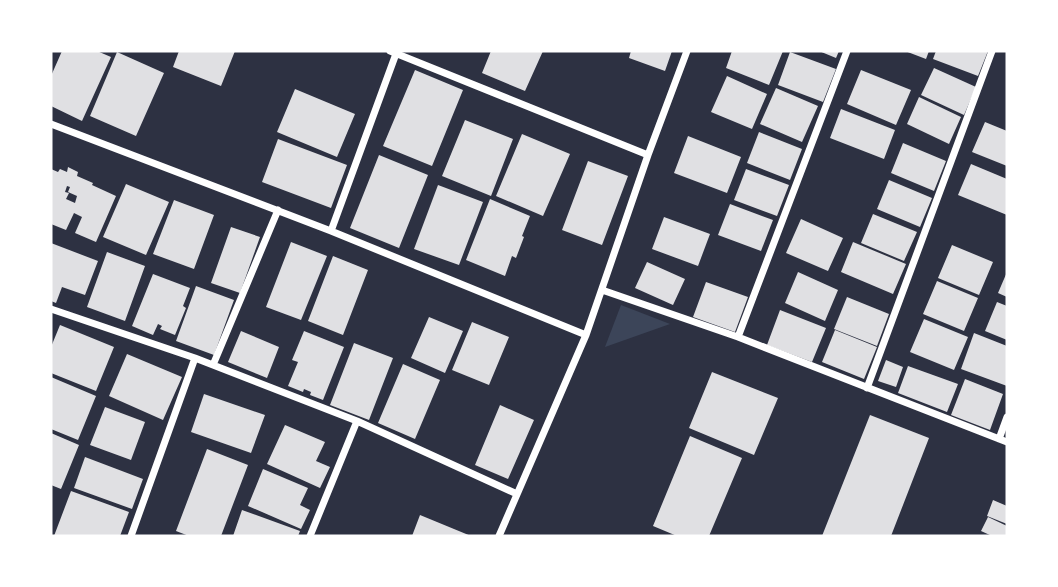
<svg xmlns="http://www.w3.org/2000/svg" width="1058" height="587" viewBox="0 0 1058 587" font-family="'Roboto Serif',serif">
	<rect width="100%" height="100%" fill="#2d3142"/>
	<path fill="#3c4559" d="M621,305L670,324L605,347Z"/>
	<path fill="#e0e0e3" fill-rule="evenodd" d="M62,51H97L111,57L82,121L51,106V76Z
		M179,51H235L221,86L173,67Z
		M491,51H543L525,91L482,73Z
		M631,51H672L665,71L629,58Z
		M732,51H783L769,85L726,68Z
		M819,51H839L836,58Z
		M905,51H929L926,59Z
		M936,51H988L978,76L933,59Z
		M117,52L164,73L136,136L90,116Z
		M790,52L836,69L823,102L778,85Z
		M934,68L976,87L964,115L921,95Z
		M415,70L463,90L432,166L383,146Z
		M861,70L911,90L896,125L847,104Z
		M727,76L767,94L752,129L711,112Z
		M776,88L818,106L802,142L760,124Z
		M295,89L355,114L337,157L277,132Z
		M919,97L961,117L949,144L907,124Z
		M841,109L895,130L884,159L830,138Z
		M465,120L513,139L491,196L442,176Z
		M985,122L1007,131V166L972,152Z
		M759,132L802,149L790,180L747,163Z
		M522,134L570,154L543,216L496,196Z
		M688,136L741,157L727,193L674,173Z
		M278,139L347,165L331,208L262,182Z
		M903,143L946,161L934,191L891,173Z
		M379,155L428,175L399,248L350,228Z
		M588,161L628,176L602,245L562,230Z
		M971,164L1007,179V215L958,195Z
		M68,167L78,172L77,176L93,183L92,185L116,196L96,242L75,233L82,217L74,213L66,230L51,224V169L58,172L60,169L67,172ZM67,186L70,187L68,192L77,196L75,203L66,199L69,193L65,192Z
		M746,169L789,185L777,216L734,200Z
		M889,180L932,198L920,227L877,209Z
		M126,184L169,202L146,255L103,237Z
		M438,185L483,202L459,265L414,249Z
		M490,199L530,216L522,236L524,237L516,258L512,256L505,276L466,260Z
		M174,200L214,215L194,269L153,254Z
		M730,204L773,220L761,251L718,235Z
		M873,214L917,232L904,261L861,243Z
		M664,217L710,234L698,266L652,249Z
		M801,219L843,238L828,271L786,253Z
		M231,227L260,237L240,293L211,283Z
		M291,242L327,256L301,320L266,307Z
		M853,242L906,264L893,294L841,272Z
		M51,243L98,261L85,295L62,287L56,303L51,301Z
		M952,245L993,262L979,295L938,278Z
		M107,252L145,266L125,321L87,307Z
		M333,256L368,270L343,335L308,321Z
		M647,262L685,279L673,305L635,288Z
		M798,272L838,290L825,321L785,303Z
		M1007,272V297L998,293Z
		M153,274L190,288L183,306L186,308L175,335L160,329L162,326L158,324L153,335L132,326Z
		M937,281L978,298L964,331L923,314Z
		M706,282L748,297L735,332L693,317Z
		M196,286L234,300L214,355L176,341Z
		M847,297L889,314L877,346L834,329Z
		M997,302L1007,306V340L985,331Z
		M780,310L826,328L812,362L767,345Z
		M429,317L463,331L445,373L411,358Z
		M924,319L968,337L954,370L910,352Z
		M472,322L509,337L489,385L452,370Z
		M60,325L114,347L96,391L51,373V347Z
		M835,330L877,347L864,379L822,362Z
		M241,331L279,347L267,378L228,362Z
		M304,331L344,347L323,400L310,395L311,392L304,389L303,392L288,386L298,362L292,360Z
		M974,333L1007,346V386L961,369Z
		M354,343L393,358L369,420L330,405Z
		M127,354L182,377L163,420L109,396Z
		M886,360L903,367L896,387L878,381Z
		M403,364L440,380L415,439L378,423Z
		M908,366L958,384L947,412L898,393Z
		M712,372L778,398L754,455L689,428Z
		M51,377L96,396L78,440L51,429Z
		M965,379L1003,394L990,430L951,415Z
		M204,394L265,415L251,453L191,432Z
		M500,405L534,420L508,479L475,465Z
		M105,407L145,422L131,460L90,445Z
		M870,415L929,438L891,536H822Z
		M285,425L325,442L316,461L330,467L320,488L267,464Z
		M51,433L79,445L61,489L51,485Z
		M690,436L742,458L709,536H677L653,526Z
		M207,449L248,465L221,536H189L176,531Z
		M85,457L143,479L132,509L74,488Z
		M263,469L308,488L300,505L310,510L301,529L248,506Z
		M71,491L129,512L120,536H54Z
		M993,500L1007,506V524L987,516Z
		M242,510L300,531L298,536H233Z
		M420,515L471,536H412Z
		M988,517L1007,526V536H992L981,531Z"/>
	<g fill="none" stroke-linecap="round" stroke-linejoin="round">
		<path stroke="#fff" stroke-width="7" d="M390,51L648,155
			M51,124L331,231L586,335
			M331,231L397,51
			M602,290L738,337L1007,442
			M51,309L195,358L357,421L517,494
			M738,337L847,51
			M213,365L278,210
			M867,388L992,51
			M999,439L1007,417
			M131,536L195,358
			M310,536L357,421
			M499,536L586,335L648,155L687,51"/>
	</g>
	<rect width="1058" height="587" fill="none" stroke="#ffffff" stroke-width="105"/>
</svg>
